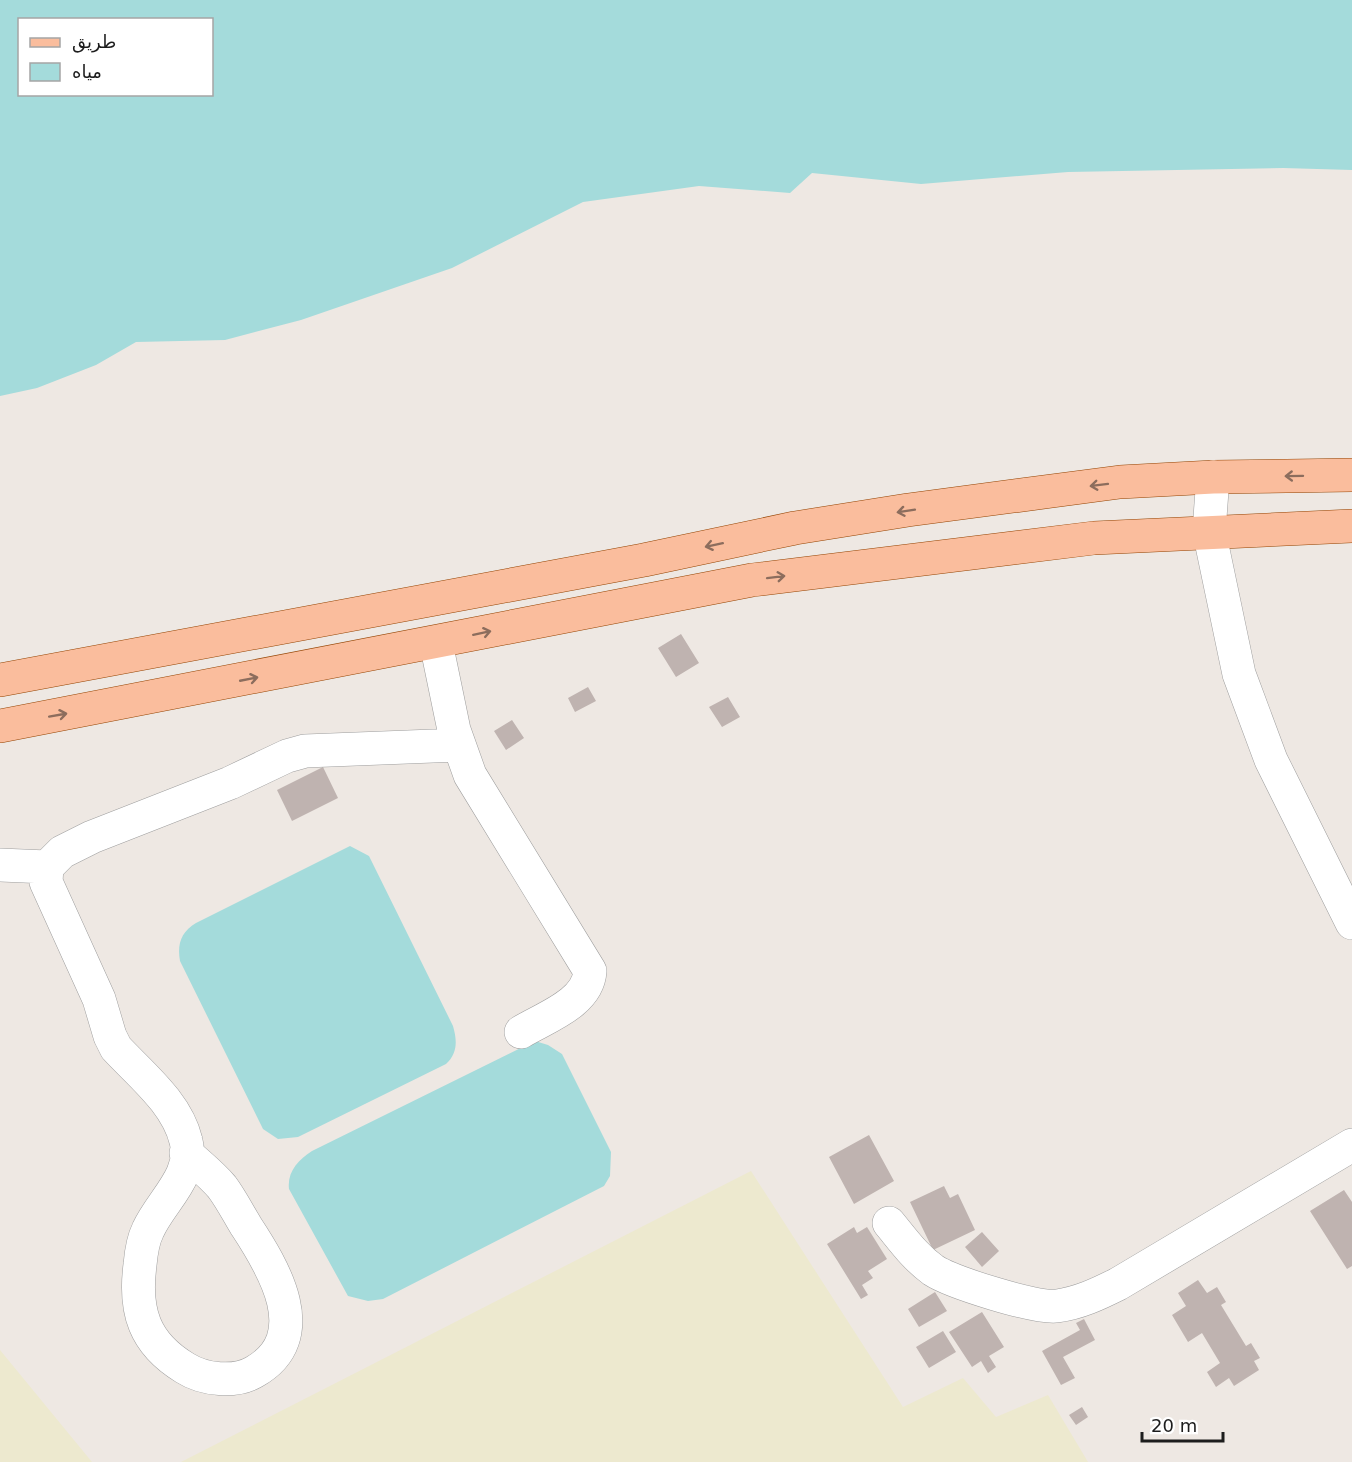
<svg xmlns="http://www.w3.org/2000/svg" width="1352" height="1462" viewBox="0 0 1352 1462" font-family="'DejaVu Sans','Noto Sans Arabic',sans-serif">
	<rect width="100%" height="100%" fill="#eee8e3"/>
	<path fill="#ede9cf" d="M751,1171L903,1407L963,1378L996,1417L1048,1395L1088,1462H181Z
		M0,1350L92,1462H0Z"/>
	<path fill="#a4dbdb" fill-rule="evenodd" d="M0,0H1352V170L1283,168L1068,172L921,184L812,173L790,193L699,186L583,202L452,268L301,320L225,340L136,342L96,365L37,388L0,396ZM20,20H212V94H20Z
		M350,846L369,856L453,1026C457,1040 458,1053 446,1064L298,1137L278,1139L263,1129L180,961C177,944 181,932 196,923Z
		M535,1041L548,1045L562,1054L611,1152L610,1176L604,1186L383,1299L368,1301L348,1296L289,1189C287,1172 298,1160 312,1151Z"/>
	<path fill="#bfb3b0" d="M681,634L699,663L676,677L658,648Z
		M588,687L596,701L575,712L568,698Z
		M728,697L740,717L722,727L709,707Z
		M512,720L524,738L506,750L494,731Z
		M323,767L338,798L292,821L277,790Z
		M869,1135L894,1181L854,1204L829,1157Z
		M944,1186L950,1198L958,1194L975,1230L933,1250L910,1202Z
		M1344,1190L1352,1202V1266L1347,1269L1310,1211Z
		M854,1227L857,1233L867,1227L887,1259L868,1271L873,1278L862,1285L868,1295L861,1299L827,1244Z
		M982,1232L999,1251L982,1267L965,1247Z
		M1198,1280L1207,1293L1217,1287L1226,1302L1221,1305L1246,1346L1251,1343L1260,1358L1254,1361L1259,1370L1234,1386L1229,1378L1216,1387L1207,1372L1220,1363L1202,1333L1188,1342L1172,1315L1186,1306L1178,1293Z
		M935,1292L947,1311L919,1327L908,1309Z
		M982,1312L1004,1347L989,1356L996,1367L988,1373L981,1361L972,1367L949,1332Z
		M1084,1319L1095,1340L1063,1357L1075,1378L1061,1385L1042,1351L1080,1330L1076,1323Z
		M943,1331L956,1352L929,1368L916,1347Z
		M1082,1407L1088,1417L1076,1425L1069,1415Z"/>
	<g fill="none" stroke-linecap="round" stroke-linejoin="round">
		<defs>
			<path id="minor" d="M1213,477L1209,531L1239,674L1271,760L1352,923
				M436,643L454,730L470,775L590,971C588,1003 546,1017 521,1032
				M0,865L47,867
				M186,1153C198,1164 212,1175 222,1187C231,1199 238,1213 246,1226C273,1267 316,1337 254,1372C235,1383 204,1380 185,1368C144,1343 134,1311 140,1265C141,1253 143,1240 148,1230C161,1201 195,1175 186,1141C177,1103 141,1075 116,1048L110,1036L99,999L46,882L47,867L62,852L92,837L230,783L287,756L305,751L459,745
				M889,1223C903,1240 915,1257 933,1270C951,1282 1036,1309 1057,1306C1079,1303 1098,1294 1118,1284L1352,1145"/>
			<path id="major" d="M0,680L644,560L795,528L908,510L1120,482L1213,477L1352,475
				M0,726L752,580L1094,538L1352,526"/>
		</defs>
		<use href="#minor" stroke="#9e9e9e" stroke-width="34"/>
		<use href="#major" stroke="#944403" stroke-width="34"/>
		<use href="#minor" stroke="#fff" stroke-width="33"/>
		<use href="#major" stroke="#fabd9d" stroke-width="33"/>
	</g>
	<defs><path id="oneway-shaft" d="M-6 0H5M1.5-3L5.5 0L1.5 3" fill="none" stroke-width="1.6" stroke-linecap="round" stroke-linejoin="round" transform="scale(1.5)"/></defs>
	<g stroke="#8c6d5d">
		<use href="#oneway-shaft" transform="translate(1294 476) rotate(179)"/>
		<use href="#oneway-shaft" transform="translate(1099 485) rotate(173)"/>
		<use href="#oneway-shaft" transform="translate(906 511) rotate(171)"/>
		<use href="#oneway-shaft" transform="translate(714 545) rotate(168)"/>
		<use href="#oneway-shaft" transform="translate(776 577) rotate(-7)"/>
		<use href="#oneway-shaft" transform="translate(482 633) rotate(-12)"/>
		<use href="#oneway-shaft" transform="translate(249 679) rotate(-11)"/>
		<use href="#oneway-shaft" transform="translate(58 715) rotate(-10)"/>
	</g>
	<rect x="18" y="18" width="195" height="78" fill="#ffffff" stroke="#a5a5a5" stroke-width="1.5"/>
	<rect x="30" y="38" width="30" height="9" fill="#fabd9d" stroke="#a5a5a5" stroke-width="1.5"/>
	<text x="72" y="48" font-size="18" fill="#1d1d1d">طريق</text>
	<rect x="30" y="63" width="30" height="18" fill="#a4dbdb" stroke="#a5a5a5" stroke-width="1.5"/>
	<text x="72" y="78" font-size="18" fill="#1d1d1d">مياه</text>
	<path d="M1142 1432v9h81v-9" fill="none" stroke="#1d1d1d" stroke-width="3"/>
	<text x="1151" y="1432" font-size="18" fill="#1d1d1d" stroke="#ffffff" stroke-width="4.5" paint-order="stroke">20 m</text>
</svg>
